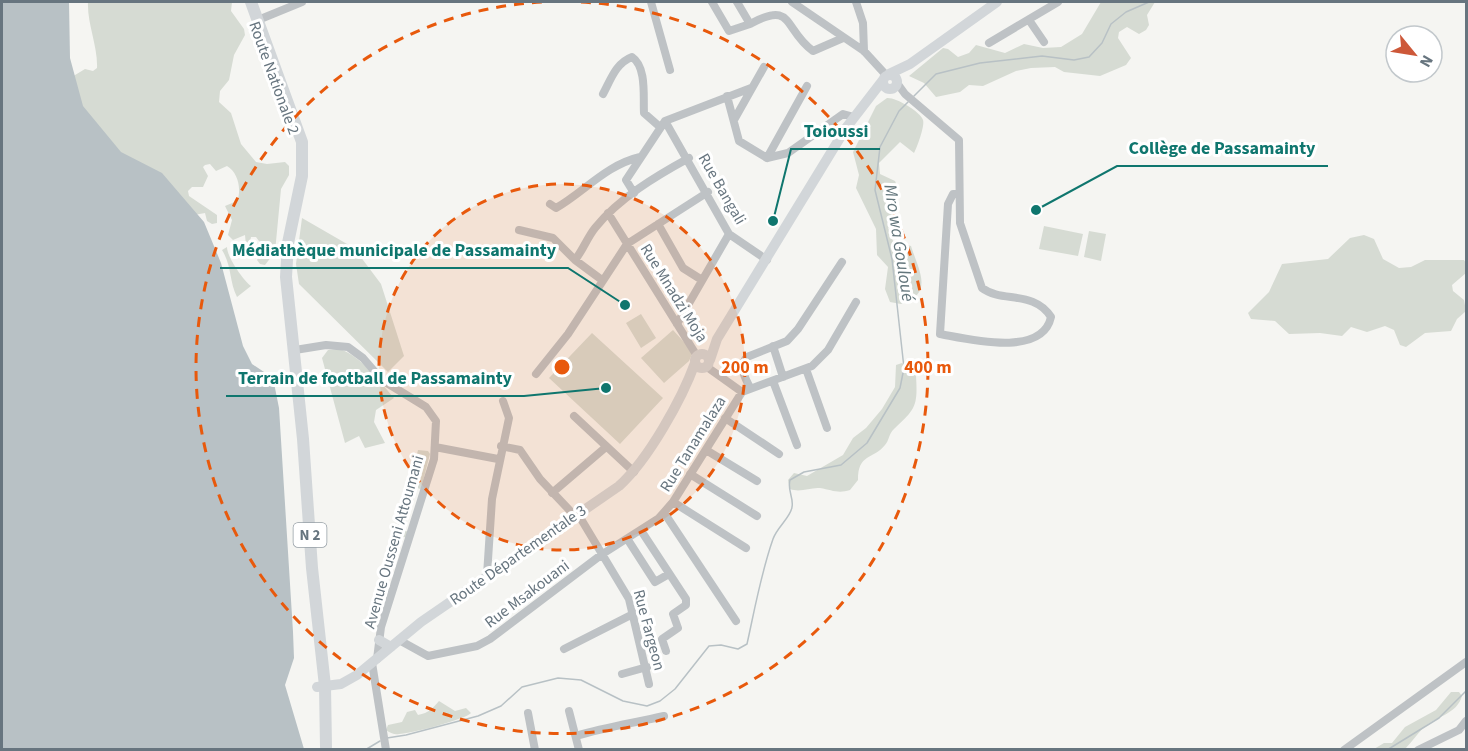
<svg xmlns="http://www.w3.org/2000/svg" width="1468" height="751" viewBox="0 0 1468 751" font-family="'Source Sans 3',sans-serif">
	<rect width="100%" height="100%" fill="#f5f5f2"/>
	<path fill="#d6dbd3" d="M88,2H232L231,11L244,29L245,35L234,55L229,80L220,91L219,102L231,113L241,144L256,162L267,164L285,162L289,166V175L281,189L275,252L265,265L260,264L257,260L264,248L256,237H251L247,256L245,235L233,240L228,235L232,220L225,206L237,201C242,190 238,172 227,166L216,171L210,164L205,165L203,167L208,176L203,187H192L188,191L189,196L217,215V223L212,224L207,221L205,213L194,215L42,95L85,69L93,71L97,68C98,46 87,24 88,2Z
		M1101,2H1155L1147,15L1149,25L1146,30L1139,34L1127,27L1119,32L1118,38L1131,58L1126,65L1100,76L1064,72L1055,67L1031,68L1016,71L983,86L969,85L960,92L936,97L924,83L909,76L943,48L948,49L958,57L969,53L976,45L1005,53L1024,44L1043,48L1061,47L1082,34Z
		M887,98C895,97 920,111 923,120C925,126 917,147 914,153L900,142L879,163L880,174L895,181L898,188L892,201L896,221L888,228L893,241L911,246C918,269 935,294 901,304L890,302L885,289L888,267L877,255L876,229L856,188L859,175L853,152L876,106Z
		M302,218L354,248L381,284L404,356L388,372L299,284L296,264Z
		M1044,226L1083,234L1078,256L1039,249Z
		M1089,231L1106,234L1101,261L1084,257Z
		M1364,235L1374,239L1383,259L1399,268L1411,267L1425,260H1464L1466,263V273L1452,285L1453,291L1464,300L1466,311L1457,319L1451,331L1425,333L1406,347L1400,345L1394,330L1385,326L1367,332L1351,327L1342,336L1320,333L1289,334L1275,321L1251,319L1248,313L1269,292L1282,264L1328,259L1350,238Z
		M227,247C227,257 243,280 251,286L237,297C229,281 232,266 222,250Z
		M641,314L656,338L641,348L626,323Z
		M673,330L693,352L689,361L664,383L641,358Z
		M592,333L663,398L620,444L549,378Z
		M340,349C362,357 379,381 394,398L376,410L374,422L385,443L365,448L359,436L345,443L322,358L328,350Z
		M902,363L916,376C918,407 915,409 894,429C889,433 889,441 885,445C873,460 858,453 858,480L850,490C838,494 832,490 820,488C810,487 801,493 790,489L788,480L794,473L807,476L843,455L853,438L866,428L882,409L895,387L896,365Z
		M418,450L428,451L430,454L421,489L417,488L404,530L408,532L407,537L392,538L394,537L420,455L417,454Z
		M1451,692H1459L1462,696C1457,714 1437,716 1424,727C1417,734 1412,742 1405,749H1374L1384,743H1392L1405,727L1436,710Z
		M439,701L455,711L466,708L471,713C466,719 410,734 399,734C395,735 390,733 386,730L388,725L402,722L407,712L415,710L418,715C429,713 433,708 439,701Z"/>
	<path fill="#b8c1c5" d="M2,2H69L70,58L83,106L121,152L162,173L204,222L221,263L243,346L252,364L273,378L279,408L293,632L294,658L285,685L304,749H2Z"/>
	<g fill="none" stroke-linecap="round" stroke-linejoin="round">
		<path stroke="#b8c1c5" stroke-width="1.5" d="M914,96L936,74L980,63L1042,56L1074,60L1089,57L1102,43L1111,24L1126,12L1149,2
			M387,738L406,735L478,716L501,706L522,687L558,678L581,680L623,701L647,706L660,701L675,689L709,646L721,645L738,649L747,644C755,608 761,573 773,539C777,527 791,517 792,507C794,498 787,490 790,480L804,472L841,465L867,443L900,388L904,368L892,259L875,190L880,147L899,111L908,102
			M365,750L380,741
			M1387,750L1439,718L1466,691"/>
		<path stroke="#bec2c5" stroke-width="8" d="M651,2L670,70
			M712,2L729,31L750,24
			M737,2L750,24C794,0 783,29 813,51L843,38
			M792,2L864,51L886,75
			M856,2L863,23L864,51
			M258,20L302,2
			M1029,20L1044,42
			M989,43L1058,2
			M897,83L905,94L959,140L960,223L982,288C1002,303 1034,290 1051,317C1042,358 968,339 940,334L948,204L953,194H959
			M603,94C611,79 616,63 632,57C647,67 643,97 644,113L660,127
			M727,96L739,141L767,158L788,153L843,114L854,117
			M734,120L764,67
			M665,121L729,234L767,260
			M767,158L807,86
			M634,193L626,180L665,121L751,88
			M550,204L556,208C584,192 606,165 640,157
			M608,213L697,356
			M658,224L683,268L702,280
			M519,230L553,238L575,260
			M602,280L575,260C583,250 587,238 595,228C619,198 656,176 689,158
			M677,324L729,234
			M773,346L783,377
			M295,350L326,345L348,347L363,358L382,380L426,407L436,421L434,459L381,627L377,659
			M707,367L742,392
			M806,369L827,428
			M536,374L568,334L627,244L708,192
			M773,381L797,445
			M750,388C745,377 738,367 747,357L787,341L798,329L842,262
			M574,416L634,472
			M725,418L779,454
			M501,446L520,450L540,479L575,516
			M435,447L498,459
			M706,450L757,481
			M690,474L757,516
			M552,493L606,447
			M673,502L746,548
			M578,514L629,599L649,684
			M665,514L736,621
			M642,532L686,599V605L673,614L678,628L662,639L666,651
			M628,540L655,582L669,574
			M487,575L492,499L509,418L503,401
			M399,640L428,656L477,646L490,639L601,555L659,518L673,502L742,392L812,366L828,350L856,302
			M564,649L631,615
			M372,663L386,750
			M622,674L647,667
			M569,711L579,750
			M528,713L535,750
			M576,736C606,727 634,723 664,716
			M1344,750L1466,662
			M1418,750L1459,730L1466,721"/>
		<path stroke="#d2d6d9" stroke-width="10" d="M889,74L910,64L997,2
			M883 82a7 7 0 1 1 14 0a7 7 0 1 1-14 0Z
			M695 361a7 7 0 1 1 14 0a7 7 0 1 1-14 0Z
			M710,360L717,339L846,128L883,80
			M379,640L391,647
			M317,687L341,684L357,675L421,622L619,486C648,460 682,399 695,363"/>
		<path stroke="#d2d6d9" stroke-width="12" d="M251,2L302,142V176L288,243L286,277L303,439L312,568L325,686L326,747"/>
	</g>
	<circle cx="562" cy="367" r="183" fill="#e8590c" fill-opacity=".12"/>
	<g fill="none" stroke="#e8590c" stroke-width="3" stroke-dasharray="10 8">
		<circle cx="562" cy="367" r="183"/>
		<path d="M581 2A366 366 0 1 1 543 2"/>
	</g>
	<g text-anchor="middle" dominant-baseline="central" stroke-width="6" stroke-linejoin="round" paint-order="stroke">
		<rect fill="#fff" stroke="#959ea5" stroke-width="1.5" x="293.5" y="523" width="33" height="24" rx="4.5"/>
		<g font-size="15" font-weight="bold" fill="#67757f">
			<text x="310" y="535">N 2</text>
		</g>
		<g font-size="16" fill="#67757f" stroke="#fff">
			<text transform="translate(274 78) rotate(70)">Route Nationale 2</text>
			<text transform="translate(722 189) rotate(60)">Rue Bangali</text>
			<text transform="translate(674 293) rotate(58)">Rue Mnadzi Moja</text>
			<text transform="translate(693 444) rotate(-58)">Rue Tanamalaza</text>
			<text transform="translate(394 542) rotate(-74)">Avenue Ousseni Attoumani</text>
			<text transform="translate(518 555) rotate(-35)">Route Départementale 3</text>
			<text transform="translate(527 594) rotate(-37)">Rue Msakouani</text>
			<text transform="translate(649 630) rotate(75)">Rue Fargeon</text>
		</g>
		<g font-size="18" font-style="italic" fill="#63767c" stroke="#fff">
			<text transform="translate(899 243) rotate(81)">Mro wa Gouloué</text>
		</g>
	</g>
	<circle cx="562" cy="367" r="9" fill="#e8590c" stroke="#fff" stroke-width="3"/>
	<g font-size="18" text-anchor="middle" font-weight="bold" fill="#e8590c" stroke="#fff" stroke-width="6" stroke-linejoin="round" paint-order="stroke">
		<text x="745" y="373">200 m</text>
		<text x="928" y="373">400 m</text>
	</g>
	<path fill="none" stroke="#0f766e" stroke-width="2" d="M773 221L791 149H880M1036 210L1117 166H1328M625 305L568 268H220M606 388L524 396H226"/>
	<g fill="#0f766e" stroke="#fff" stroke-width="2">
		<circle cx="773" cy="221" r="6"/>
		<circle cx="1036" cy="210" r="6"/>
		<circle cx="625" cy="305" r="6"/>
		<circle cx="606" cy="388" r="6"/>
	</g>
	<g font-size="18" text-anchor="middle" font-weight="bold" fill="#0f766e" stroke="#fff" stroke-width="6" stroke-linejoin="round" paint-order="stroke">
		<text x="836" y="137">Toioussi</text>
		<text x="1222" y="154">Collège de Passamainty</text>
		<text x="394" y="256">Médiathèque municipale de Passamainty</text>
		<text x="375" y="384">Terrain de football de Passamainty</text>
	</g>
	<rect width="1468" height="751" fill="none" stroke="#67757f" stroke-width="6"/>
	<g transform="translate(1414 54) rotate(120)"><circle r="28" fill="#ffffff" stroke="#c2c8cc" stroke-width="1.5"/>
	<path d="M0-4.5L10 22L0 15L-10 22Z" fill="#cd5839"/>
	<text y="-9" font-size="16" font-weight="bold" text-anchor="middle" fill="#67757f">N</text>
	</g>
</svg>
